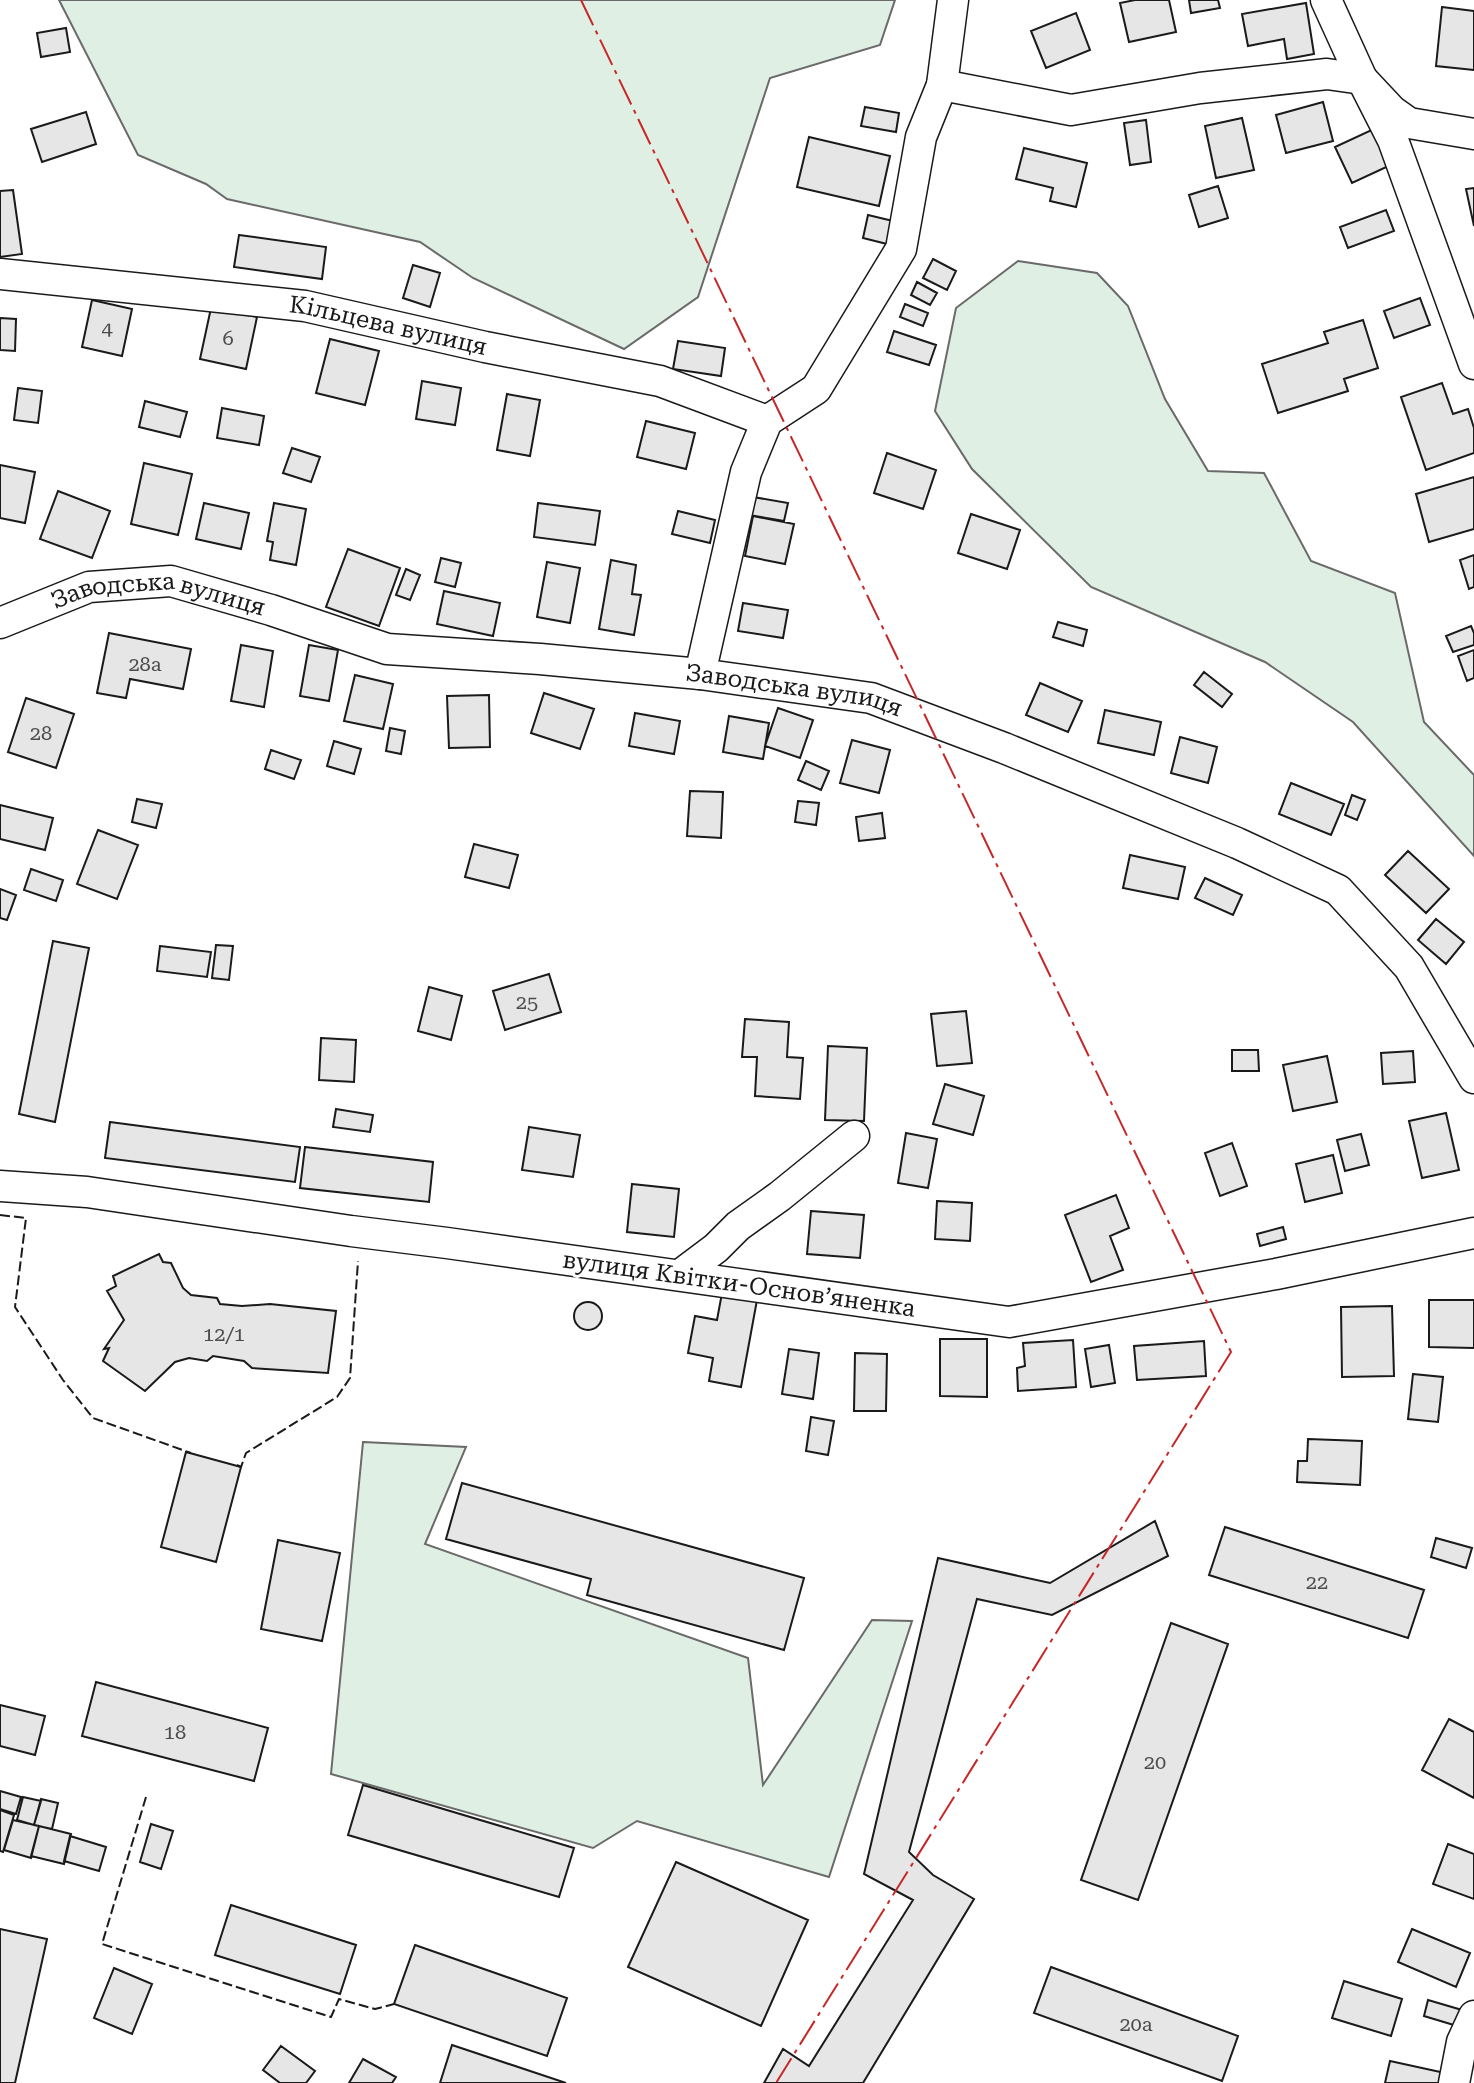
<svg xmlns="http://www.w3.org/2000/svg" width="1474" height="2083" viewBox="0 0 1474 2083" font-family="'Roboto Serif',serif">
	<rect width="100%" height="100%" fill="#fff"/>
	<path fill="#e0efe3" stroke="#6a6a6a" stroke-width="2" d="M59,0H895L880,45L770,78L698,297L624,349L473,278L420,242L227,199L206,184L138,155Z
		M1018,261L1097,273L1128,306L1165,399L1208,471L1264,473L1311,561L1395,593L1424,722L1474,775V856L1353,722L1265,662L1091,587L972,469L935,411L956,308Z
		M363,1442L466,1447L425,1544L748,1658L763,1785L872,1620L912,1621L829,1877L637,1821L593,1848L331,1774Z"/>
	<path fill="#e6e6e6" stroke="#1a1a1a" stroke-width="2" d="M1135,0H1169L1176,32L1129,42L1120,3Z
		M1189,0H1218L1220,8L1191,13Z
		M1306,3L1314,54L1287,59L1284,39L1248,46L1242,14Z
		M1442,7L1474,11V70L1436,66Z
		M1076,13L1090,50L1046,68L1031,31Z
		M66,28L70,52L41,57L37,33Z
		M1323,102L1333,141L1286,153L1276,115Z
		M865,107L899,113L896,132L861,126Z
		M86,112L96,144L42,162L31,129Z
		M1242,118L1254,170L1216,178L1205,126Z
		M1146,120L1151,162L1130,165L1124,123Z
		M1378,127L1395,163L1352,183L1335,147Z
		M809,137L890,156L879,206L797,187Z
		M1024,148L1087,163L1076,207L1050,201L1053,188L1016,179Z
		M1218,186L1228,218L1199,227L1189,195Z
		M1474,188V226L1466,189Z
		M13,190L22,254L0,257V191Z
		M1386,210L1394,231L1348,248L1340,227Z
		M868,215L893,221L887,244L863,238Z
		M239,235L326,247L322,279L234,267Z
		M933,259L956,271L947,290L923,278Z
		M413,265L440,273L430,307L403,298Z
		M917,282L937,293L930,305L911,295Z
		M1420,298L1430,325L1394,338L1384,311Z
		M92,300L132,309L122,356L82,347Z
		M905,304L928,313L923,326L900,317Z
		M211,308L257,317L246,369L200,359Z
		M0,318L16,319L15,351L0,350Z
		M1363,320L1378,368L1344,379L1348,391L1278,413L1262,364L1328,343L1324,332Z
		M894,331L936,345L929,365L887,352Z
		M330,339L379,351L365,405L316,393Z
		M678,341L725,348L721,376L673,369Z
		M422,381L461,388L455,425L416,419Z
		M1442,383L1453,414L1468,409L1474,428V453L1426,470L1401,397Z
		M18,388L42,391L38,423L14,420Z
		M507,394L540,400L530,456L497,450Z
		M145,401L187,412L180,437L139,427Z
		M222,408L264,416L259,445L217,438Z
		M646,421L695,433L686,469L637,457Z
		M292,448L320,457L311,482L283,473Z
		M887,453L936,470L923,509L874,493Z
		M144,463L192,474L178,535L131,524Z
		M0,465L35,472L25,523L0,518Z
		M1474,477V529L1429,542L1416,494Z
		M58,491L110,511L92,558L40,539Z
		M753,497L788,503L784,521L749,515Z
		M204,503L249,513L241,549L196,539Z
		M274,503L306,509L296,565L270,560L273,542L267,541Z
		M538,503L600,511L595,545L534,537Z
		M678,511L715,520L710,543L672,534Z
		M971,514L1020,530L1007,569L958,553Z
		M753,516L794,524L785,564L745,556Z
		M348,549L400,568L379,626L326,607Z
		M1474,555V587L1469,589L1460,560Z
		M441,558L461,563L455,587L435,582Z
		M611,560L636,565L632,594L641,595L634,635L599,629Z
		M547,562L580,568L570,623L537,617Z
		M406,569L420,575L410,600L396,595Z
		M444,591L500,603L493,636L437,624Z
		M743,603L788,610L783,638L738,631Z
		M1058,622L1087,630L1083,646L1053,637Z
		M1471,626L1474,633V645L1453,652L1446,636Z
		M109,633L191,649L183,689L130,679L126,698L97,693Z
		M241,645L273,651L264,707L231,701Z
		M309,645L338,650L329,701L300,696Z
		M1474,650V678L1467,681L1458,656Z
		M1204,672L1232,694L1222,707L1194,685Z
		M355,675L393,684L383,729L344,721Z
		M1040,683L1082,701L1068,732L1026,715Z
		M544,693L594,709L580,749L531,733Z
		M489,695L490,747L449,748L447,696Z
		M26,698L74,714L56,768L8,752Z
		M778,708L813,720L800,758L765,746Z
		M1105,710L1161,722L1154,755L1098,743Z
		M635,713L680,721L674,754L629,746Z
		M729,716L769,723L763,759L723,752Z
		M390,728L405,731L401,754L386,751Z
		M1180,737L1217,747L1208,783L1171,773Z
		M852,740L890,750L879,793L840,783Z
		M334,741L361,749L354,774L327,766Z
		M271,750L301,760L294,779L265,769Z
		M806,761L829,771L821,790L798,780Z
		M1291,783L1344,804L1331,835L1279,814Z
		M690,791L723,792L721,838L687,836Z
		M1352,795L1365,800L1357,820L1345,815Z
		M137,799L162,804L156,828L132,822Z
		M798,801L819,803L816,825L795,822Z
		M0,805L53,818L45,850L0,839Z
		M882,813L885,838L859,841L856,817Z
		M98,830L138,845L117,899L77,884Z
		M474,844L518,855L509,888L465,877Z
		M1408,851L1449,889L1426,913L1385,875Z
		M1130,855L1185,867L1178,899L1123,888Z
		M31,869L63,880L56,901L24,890Z
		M1205,878L1242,895L1233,915L1195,898Z
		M0,889L16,895L7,920L0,918Z
		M1436,919L1464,942L1446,964L1418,940Z
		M53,941L89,948L55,1122L19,1114Z
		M216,945L233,946L229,980L212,978Z
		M160,946L211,952L207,977L157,971Z
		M549,974L561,1012L505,1030L493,991Z
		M429,987L462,996L451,1040L418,1031Z
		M966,1011L972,1063L937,1066L931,1014Z
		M745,1019L789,1022L787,1057L803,1058L800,1099L755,1096L757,1057H742Z
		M321,1038L356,1040L354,1082L319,1080Z
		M828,1046L867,1048L864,1121L825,1120Z
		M1232,1050H1258L1259,1071H1232Z
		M1413,1051L1415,1082L1383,1084L1381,1053Z
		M1327,1056L1337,1102L1293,1111L1283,1065Z
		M945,1084L984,1096L973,1135L933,1124Z
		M336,1109L373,1115L370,1132L333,1127Z
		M1446,1113L1459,1170L1422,1178L1409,1121Z
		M110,1122L300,1147L295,1182L105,1158Z
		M529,1127L580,1135L573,1177L522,1170Z
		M906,1133L937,1139L928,1188L898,1183Z
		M1361,1134L1369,1165L1345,1171L1337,1140Z
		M1232,1143L1247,1186L1220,1196L1205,1153Z
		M305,1147L433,1162L429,1202L300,1188Z
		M1333,1155L1342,1193L1305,1202L1296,1164Z
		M632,1184L679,1189L674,1237L627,1232Z
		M1116,1195L1129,1228L1110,1236L1123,1270L1091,1282L1065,1215Z
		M937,1201L972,1203L970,1241L935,1239Z
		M811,1211L864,1215L860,1258L807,1254Z
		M1283,1227L1286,1239L1260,1246L1257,1234Z
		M159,1254L163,1262L171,1263L183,1288L191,1295L217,1298L220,1304L242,1306L270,1304L336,1311L328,1373L252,1368L244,1361L213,1356L207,1361L189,1358L175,1362L145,1391L103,1361L109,1348L104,1349L124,1320L107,1291L116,1286L113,1276Z
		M722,1293L757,1300L741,1387L709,1381L713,1358L688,1353L695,1316L717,1320Z
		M1429,1300H1474V1348L1429,1347Z
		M574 1316a14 14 0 1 1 28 0a14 14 0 1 1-28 0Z
		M1392,1306L1394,1376L1342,1377L1341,1307Z
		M940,1339H987V1397L940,1396Z
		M1073,1340L1076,1387L1018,1391L1017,1368L1025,1366L1023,1343Z
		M1204,1341L1206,1376L1137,1380L1134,1346Z
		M1109,1345L1115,1383L1091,1387L1085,1349Z
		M789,1349L819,1353L813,1399L782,1394Z
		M855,1353L887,1354L886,1411H854Z
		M1413,1374L1443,1377L1438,1422L1408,1419Z
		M811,1417L834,1421L828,1455L806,1451Z
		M1308,1439L1362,1441L1360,1485L1297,1482L1298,1461H1307Z
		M186,1452L241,1467L216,1562L161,1547Z
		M462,1483L804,1578L784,1650L587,1595L591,1579L446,1539Z
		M1155,1521L1168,1556L1052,1615L977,1599L909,1852L933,1875L974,1899L863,2083H764L783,2049L809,2066L913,1900L864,1874L938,1558L1050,1583Z
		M1225,1527L1424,1590L1408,1638L1209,1575Z
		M1436,1538L1472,1548L1466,1568L1431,1557Z
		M278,1540L340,1553L322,1641L261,1629Z
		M1171,1623L1228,1644L1138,1900L1081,1880Z
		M96,1682L268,1728L254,1781L82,1736Z
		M0,1705L45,1716L35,1755L0,1746Z
		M1449,1719L1474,1732V1798L1422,1770Z
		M363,1785L574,1848L559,1897L348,1835Z
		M0,1791L21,1797L16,1814L0,1809Z
		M23,1797L41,1801L34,1825L17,1820Z
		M41,1799L58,1803L52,1829L34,1825Z
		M0,1810L14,1815L3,1852L0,1851Z
		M13,1820L39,1826L31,1858L4,1850Z
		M151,1824L173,1831L161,1869L140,1862Z
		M39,1826L71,1834L64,1864L31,1856Z
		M70,1836L106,1847L99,1871L64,1861Z
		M1448,1844L1474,1854V1899L1433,1884Z
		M676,1862L808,1920L761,2026L628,1967Z
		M231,1905L356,1945L340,1994L215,1955Z
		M0,1929L47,1939L15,2083H0Z
		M1412,1929L1470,1953L1456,1987L1398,1962Z
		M415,1945L567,1998L547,2056L394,2004Z
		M1051,1967L1238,2036L1222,2081L1034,2013Z
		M114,1968L152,1984L132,2034L94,2018Z
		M1344,1981L1402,1999L1391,2036L1332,2018Z
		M1428,2000L1462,2010L1457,2026L1424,2016Z
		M452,2045L566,2083H440Z
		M281,2046L315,2071L306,2083H280L263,2070Z
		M363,2059L396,2077L392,2083H349Z
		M1390,2061L1445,2073L1443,2083H1385Z"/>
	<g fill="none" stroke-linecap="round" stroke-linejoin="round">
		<defs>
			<g id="minor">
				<path d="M953,0L942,85L1071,110L1200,88L1327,74L1362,79L1392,111L1409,123L1474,134"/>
				<path d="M1326,0L1362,79L1393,140L1474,364"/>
				<path id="s1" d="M0,274L305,306L485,347L660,381L767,421"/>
				<path id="s2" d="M0,623L89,587L171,581L271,610L387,649L540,659L700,674L871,698L1004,748L1237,843L1338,890L1409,967L1474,1078"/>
				<path d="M700,674L746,472L767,421L816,389L901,249L921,137L942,85"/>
				<path d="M0,1186L87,1192L351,1231L447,1243L1009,1322L1276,1274L1474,1233"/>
				<path d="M680,1275L716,1248L738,1226L780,1196L854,1136"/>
				<path d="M1454,2083L1462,2042L1474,2016"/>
			</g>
		</defs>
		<use href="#minor" stroke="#1a1a1a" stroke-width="33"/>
		<use href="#minor" stroke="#fff" stroke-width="30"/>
		<path stroke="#1a1a1a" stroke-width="2" stroke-dasharray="10 4" stroke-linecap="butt" d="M0,1215L26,1218L15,1307L63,1380L93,1418L191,1453
			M237,1465L241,1467L246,1453L337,1397L350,1378L358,1261
			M146,1797L102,1944L331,2017L339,1999L375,2009L394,2004"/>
		<path stroke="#c62828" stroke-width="2" stroke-dasharray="28 6 4 6" stroke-linecap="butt" d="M581,0L1231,1352L776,2083"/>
	</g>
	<g text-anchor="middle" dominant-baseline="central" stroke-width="6" stroke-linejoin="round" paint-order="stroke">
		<g font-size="20" fill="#4d4d4d">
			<text x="107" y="328">4</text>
			<text x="228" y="338">6</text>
			<text x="145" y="664">28а</text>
			<text x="41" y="733">28</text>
			<text x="527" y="1002">25</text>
			<text x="224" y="1334">12/1</text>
			<text x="1317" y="1582">22</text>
			<text x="175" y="1732">18</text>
			<text x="1155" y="1762">20</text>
			<text x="1136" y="2024">20а</text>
		</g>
		<g font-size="24" fill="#1a1a1a" stroke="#fff">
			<text stroke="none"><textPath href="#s1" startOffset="392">Кільцева вулиця</textPath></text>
			<text stroke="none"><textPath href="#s2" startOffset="166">Заводська вулиця</textPath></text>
			<text stroke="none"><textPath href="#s2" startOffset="814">Заводська вулиця</textPath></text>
			<text transform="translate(739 1284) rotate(8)">вулиця Квітки-Основʼяненка</text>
		</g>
	</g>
</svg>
